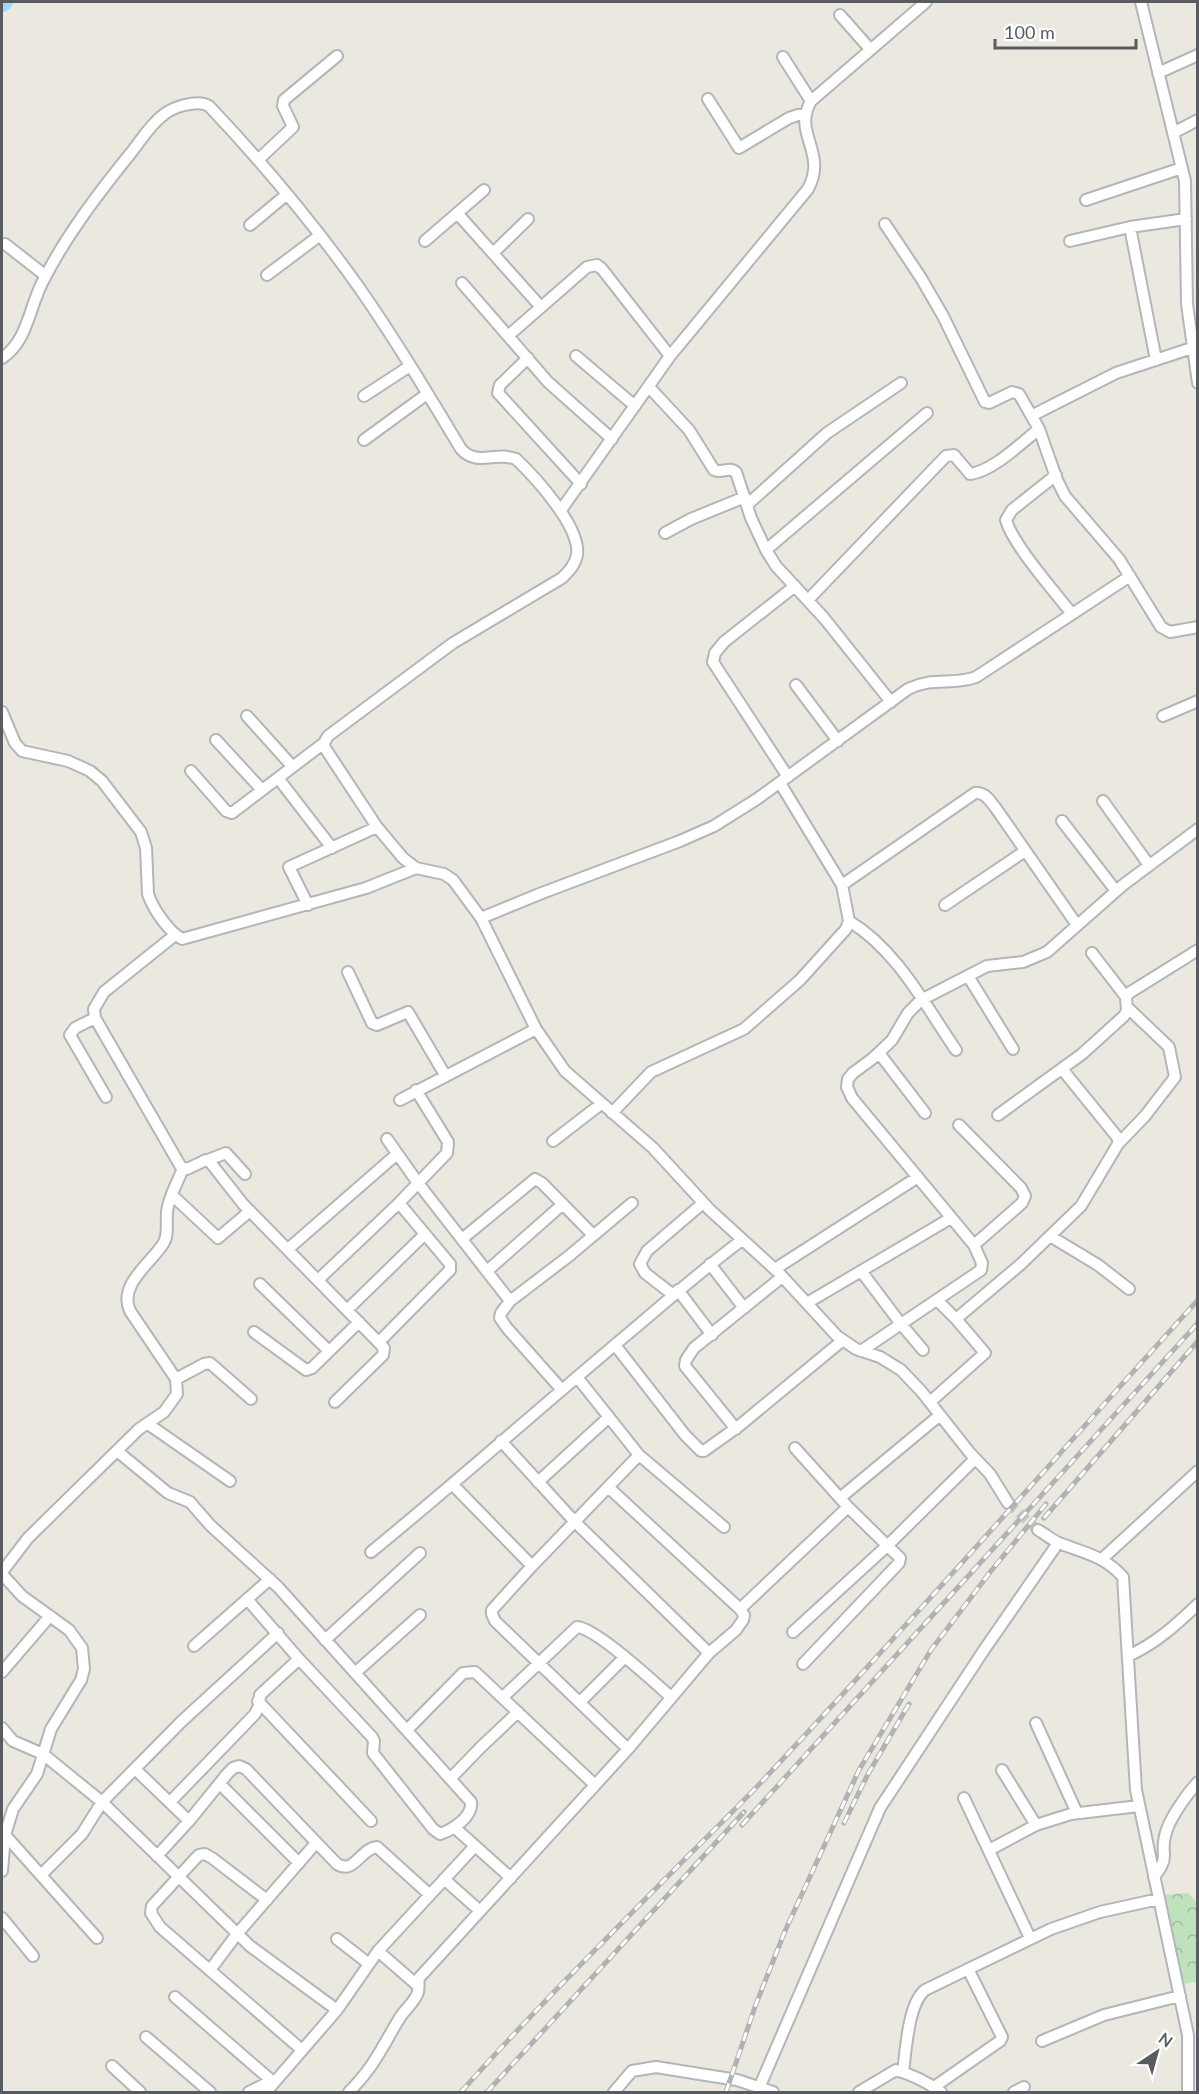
<svg xmlns="http://www.w3.org/2000/svg" width="1199" height="2094" viewBox="0 0 1199 2094" font-family="Lato,sans-serif">
	<defs>
		<pattern id="park-crowns" width="20" height="18" patternUnits="userSpaceOnUse" patternTransform="scale(1.5)"><rect width="20" height="18" fill="#bee3bc"/><path d="M2 6a3 3 0 1 1 6 0M12 15a3 3 0 1 1 6 0" fill="none" stroke="#9dbb9c"/></pattern>
	</defs>
	<rect width="100%" height="100%" fill="#ebe8df"/>
	<path fill="url(#park-crowns)" d="M1188,1893L1197,1903V1982L1181,1984L1162,1895Z"/>
	<g fill="none" stroke-linecap="round" stroke-linejoin="round">
		<path stroke="#9ed9fc" stroke-width="16" d="M2,4L5,2"/>
		<path stroke="#c6c5bf" stroke-width="10" stroke-dasharray="10 5" stroke-linecap="butt" d="M1008,1503L1038,1530"/>
		<defs>
			<path id="minor" d="M1141,2L1185,181L1187,304L1198,383
				M840,15L870,49
				M783,57L811,101
				M1158,73L1198,55
				M708,99L739,148L789,118L798,115H805
				M1173,133L1198,120
				M259,159L293,127L283,106L284,100L337,56
				M1086,200L1182,168
				M457,213L540,306
				M885,224L921,278L943,316L985,402L989,403L1012,392L1019,394L1039,429L1057,480L1065,496L1119,559L1161,627L1170,632L1198,627
				M250,225L286,195
				M1130,227L1156,360
				M425,241L484,190
				M1070,241L1130,227L1186,219
				M5,244L46,276
				M493,253L528,219
				M267,275L319,236
				M462,283L548,382L612,439
				M508,336L587,267L597,265L602,269L670,356
				M576,356L635,406
				M2,358C27,342 29,309 42,283C65,237 97,195 130,154C140,142 149,126 162,116C172,107 197,99 209,106C262,162 313,223 358,286C395,339 428,394 461,449C477,467 496,451 516,459C535,477 581,527 577,555C575,565 569,571 562,578L453,643L328,736L324,743L325,748L377,827L403,858L416,868L444,874L453,880L481,918L536,1029L565,1071L653,1148L710,1210L779,1273L837,1336L856,1349L880,1357L901,1370L921,1391L970,1453L990,1474L1008,1503
				M528,358L500,385L498,393L581,484
				M649,387L689,430L714,470C721,474 729,466 736,472L751,518L766,550L776,566L824,618L891,702
				M364,396L410,366
				M1033,415L1116,373L1192,348
				M364,440L427,394
				M1056,475L1012,510L1006,520C1013,545 1055,592 1072,614
				M747,505L827,433L901,383
				M561,510L670,356L808,189C828,152 792,134 811,101L926,2
				M665,533L691,519L745,497
				M766,550L927,413
				M808,600L946,456L954,455L970,474C993,471 1020,444 1039,429
				M796,685L838,741
				M2,712L15,743L22,751L68,761L90,771L102,781L141,832L146,848L148,894C153,909 168,931 182,939L366,888L416,868
				M247,716L292,766
				M1163,716L1198,701
				M216,740L262,790
				M191,771L226,811L232,813L324,743
				M788,777L713,662L715,653L724,642L795,586
				M278,778L332,848
				M1103,801L1149,865
				M1062,821L1116,891
				M842,885L975,793C985,792 989,800 995,807L1077,925
				M308,905L289,867L377,827
				M945,905L1025,851
				M481,918L542,893L680,841L714,826L757,799L908,689C935,676 951,686 976,677L1130,576
				M849,921C897,950 925,1005 956,1050
				M175,935L104,992L94,1009L95,1018L181,1167L187,1169L206,1160L210,1162L243,1204L384,1348L383,1355L335,1402
				M1092,953L1126,997
				M348,972L372,1023L377,1025L408,1012L445,1075
				M968,976L1013,1049
				M95,1018L75,1028L70,1035L106,1097
				M879,1053L925,1113
				M400,1100L536,1029
				M612,1113L651,1072L744,1029L800,980L846,929L849,921L842,885L780,783
				M998,1115L1082,1054L1124,1016L1127,1011L1126,997L1129,993L1198,950
				M959,1125L1021,1188L1025,1196L1022,1203L974,1245
				M387,1139L418,1183L510,1301
				M553,1141L601,1104
				M1118,1144L1145,1116L1175,1077L1169,1047L1127,1007
				M208,1160L226,1153L245,1174
				M173,1196L218,1238L250,1211
				M1050,1236L1098,1265L1129,1289
				M462,1239L535,1179L542,1183L593,1235
				M288,1249L397,1154
				M710,1264L744,1308
				M775,1269L918,1177
				M487,1271L563,1204
				M861,1271L901,1324L923,1350
				M318,1280L399,1203L447,1153L448,1142L416,1090
				M260,1284L329,1351
				M678,1290L712,1335
				M672,1294L645,1273L640,1264L647,1251L703,1203
				M807,1303L951,1218
				M347,1310L425,1234
				M956,1319L1021,1264L1081,1206L1118,1144V1138L1062,1069
				M254,1332L306,1370L312,1368L359,1322
				M379,1342L450,1270V1264L399,1203
				M615,1345L685,1435L701,1451H704L739,1426L843,1340
				M861,1351L981,1270L982,1263L974,1245L852,1098L847,1087L848,1079L853,1073L872,1059L892,1040L908,1013L921,1000L987,966L1023,962L1047,952L1123,885L1198,829
				M577,1377L639,1455L724,1527
				M176,1379L204,1364L210,1363L251,1399
				M562,1390L507,1328L500,1318L501,1313L510,1301L569,1256L632,1203
				M930,1402L985,1353L956,1319L937,1300
				M148,1424L230,1481
				M736,1429L685,1366L686,1360L694,1348L782,1277
				M501,1441L575,1522L709,1653
				M795,1448L848,1507L900,1558L899,1563L803,1664
				M117,1451L168,1493L190,1502L210,1525L278,1587L471,1802C473,1817 452,1830 440,1834L433,1829L373,1753L374,1741L372,1737L299,1659L247,1599
				M538,1482L609,1417
				M453,1485L532,1566
				M840,1498L940,1415
				M1038,1530C1045,1534 1052,1540 1059,1543C1084,1553 1103,1555 1123,1577L1136,1790L1188,2035V2092
				M371,1552C459,1480 543,1405 629,1333C667,1301 703,1269 742,1240
				M1102,1559L1198,1471
				M2,1572L28,1538L139,1429L164,1412L177,1394L176,1379L130,1311C118,1285 150,1264 163,1244C169,1236 166,1223 167,1212C168,1198 178,1182 183,1168
				M2,1574L22,1596L69,1630L82,1648L84,1669L81,1680L51,1729L37,1774L13,1809L5,1835L2,1871
				M740,1609L848,1507
				M793,1632L888,1545L975,1459
				M325,1640L420,1553
				M194,1646L270,1579
				M1128,1656C1155,1644 1176,1625 1198,1604
				M2,1672L50,1616
				M355,1673L420,1615
				M503,1697L577,1627C596,1628 655,1683 671,1697
				M258,1701L371,1821
				M580,1702L625,1657
				M1036,1723L1077,1813
				M2,1728L13,1741L43,1754L102,1802L250,1946L337,2010
				M407,1730L463,1673L475,1672L594,1784
				M628,1749L495,1621L492,1614V1610L532,1566L639,1455
				M135,1769L189,1821
				M1002,1770L1036,1825
				M451,1778L481,1747L518,1712
				M220,1784L299,1863
				M964,1798L1030,1938
				M171,1801L255,1714L259,1706L260,1695L299,1659
				M454,1827L511,1878
				M5,1835L97,1938
				M989,1850L1036,1825L1071,1814L1139,1806
				M157,1856L189,1821L228,1773L233,1768L239,1766L246,1769L337,1864C354,1875 361,1848 377,1847L430,1895
				M41,1875L82,1834L102,1802L182,1721L278,1633
				M1154,1877C1171,1855 1160,1856 1165,1836C1168,1820 1187,1794 1198,1782
				M444,1879L480,1911
				M267,1900L212,1858L205,1854L199,1855L194,1860L152,1906L151,1913L160,1927L302,2050
				M2,1918L33,1956
				M337,1939L369,1964
				M378,1951L417,1985
				M210,1970L237,1934L316,1843
				M175,1997L272,2081
				M146,2037L210,2092
				M1042,2041L1104,2015L1180,1996
				M112,2066L140,2092
				M903,2072C906,2050 908,2004 925,1990L1051,1929L1100,1912L1159,1899
				M934,2087L1000,2041L1002,2037L968,1969
				M759,2088L880,1808L984,1650L1058,1543
				M249,2092L273,2080
				M266,2092L337,2010L378,1951L475,1846
				M349,2092C374,2067 381,2049 399,2019C404,2010 416,2001 418,1992C419,1987 418,1983 419,1978L628,1749L709,1653L736,1630L743,1620L744,1615L740,1609L608,1487
				M614,2092L632,2071L656,2067L737,2080L773,2092
				M859,2092L896,2070C913,2075 927,2082 941,2092
				M1014,2092L1024,2087"/>
		</defs>
		<use href="#minor" stroke="#b2b6ba" stroke-width="14"/>
		<use href="#minor" stroke="#fff" stroke-width="10"/>
		<defs>
			<path id="rail" d="M1044,1518L1198,1341
				M844,1823L868,1774L909,1704
				M742,1825L1198,1323
				M461,2092C532,2012 608,1937 683,1861C711,1833 740,1805 767,1776C913,1620 1054,1459 1198,1300
				M487,2092L744,1812
				M726,2092L756,2004L785,1931L859,1770L931,1650L991,1571L1046,1504"/>
		</defs>
		<use href="#rail" stroke="#b1b2b2" stroke-width="5"/>
		<use href="#rail" stroke="#fff" stroke-width="3" stroke-dasharray="9" stroke-linecap="butt"/>
	</g>
	<rect width="1199" height="2094" fill="none" stroke="#585c60" stroke-width="6"/>
	<g transform="translate(1157 2052) rotate(36)" stroke="#ffffff" stroke-width="4.5" paint-order="stroke">
	<path d="M0-4.5L10 22L0 15L-10 22Z" fill="#585c60"/>
	<text y="-9" font-size="16" font-weight="bold" text-anchor="middle" fill="#585c60">N</text>
	</g>
	<path d="M995 39v9h141v-9" fill="none" stroke="#585c60" stroke-width="3"/>
	<text x="1004" y="39" font-size="18" fill="#585c60" stroke="#ffffff" stroke-width="4.5" paint-order="stroke">100 m</text>
</svg>
